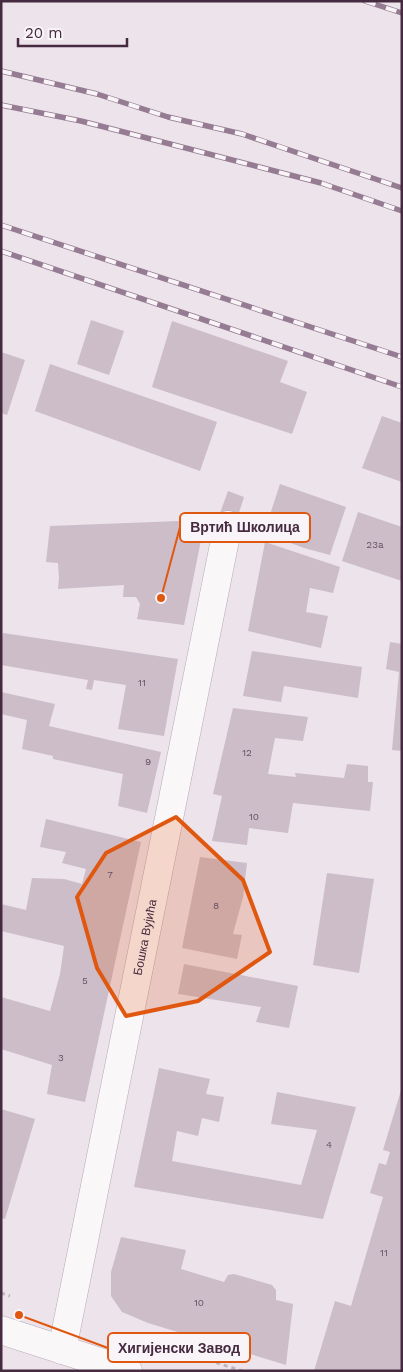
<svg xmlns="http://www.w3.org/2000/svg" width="403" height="1372" viewBox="0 0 403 1372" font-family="'Work Sans',sans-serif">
	<rect width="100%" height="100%" fill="#ece3eb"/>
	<path fill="#ccbdc9" d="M91,320L124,331L109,375L77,364Z
		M172,321L288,361L280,382L307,392L292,434L152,387Z
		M1,352L25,360L7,415L1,413Z
		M50,364L217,422L200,471L35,411Z
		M382,416L402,423V482L362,468Z
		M280,484L346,507L330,555L304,548L264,533Z
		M228,491L244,497L237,519L220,513Z
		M358,512L402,527V581L342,561Z
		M205,520L184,625L137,619L140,604L136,597H123L124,585L58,589L59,578L58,563L46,562L50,526Z
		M265,542L340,567L333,593L310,588L306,612L328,616L321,648L248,631Z
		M3,633L178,659L164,736L118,729L126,685L94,680L92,690L86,689L88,680L1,665V643Z
		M390,642L402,644V751L392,750L399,672L386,669Z
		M252,651L362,667L358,698L284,686L281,702L243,696Z
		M1,692L55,704L49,726L161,752L147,813L118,806L123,774L53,759V756L22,749L27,720L1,714Z
		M233,708L308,717L303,741L275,738L268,774L296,777L295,773L344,778L347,764L368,766V782H373L370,811L293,803L288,833L249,828L247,845L212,841L222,796L213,794Z
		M46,819L141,842L85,1102L47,1094L52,1065L1,1049V997L50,1011L60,974L64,946L1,931V904L26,910L32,878L64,879L82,884L86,869L62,863L66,852L40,847Z
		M200,857L247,863L243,897L233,934L242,935L237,959L182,948Z
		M327,873L374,879L359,973L313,965Z
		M184,964L298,986L289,1028L256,1022L261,1007L178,994Z
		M159,1068L210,1079L206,1094L224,1097L219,1122L202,1118L198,1136L177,1131L172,1161L301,1185L317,1130L271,1124L277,1092L356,1107L323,1219L134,1187Z
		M402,1087V1371H314L335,1301L351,1306L383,1197L370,1193L379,1163L386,1165L390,1152L383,1150Z
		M1,1109L35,1119L5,1219L1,1218Z
		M121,1237L186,1250L181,1269L224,1282L228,1275L234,1274L272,1285L276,1290V1300L293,1304L286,1365L148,1323L122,1312L111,1296V1272Z"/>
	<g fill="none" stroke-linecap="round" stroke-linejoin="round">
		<defs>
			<g id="minor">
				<path id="s1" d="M62,1350L228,525"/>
			</g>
			<path id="tertiary" d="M1,1330L128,1371"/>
		</defs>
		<use href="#minor" stroke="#b7a8b4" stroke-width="29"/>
		<use href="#tertiary" stroke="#b7a8b4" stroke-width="29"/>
		<path stroke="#c0b5be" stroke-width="3" stroke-dasharray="4 4" stroke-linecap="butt" d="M1,1293L10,1296
			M140,1338L242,1371"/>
		<use href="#minor" stroke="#faf7f9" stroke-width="28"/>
		<use href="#tertiary" stroke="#faf7f9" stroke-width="28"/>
		<defs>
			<path id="rail" d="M365,1L402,13
				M1,71L97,94L168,117L242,134L402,188
				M1,105L81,121L321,183L402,211
				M1,225L402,357
				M1,251L402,387"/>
		</defs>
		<use href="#rail" stroke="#967c92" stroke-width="5.5"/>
		<use href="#rail" stroke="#f9f4f8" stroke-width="4" stroke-dasharray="11" stroke-linecap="butt"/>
	</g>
	<path fill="#e0570f" fill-opacity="0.2" stroke="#e0570f" stroke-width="4" stroke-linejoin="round" d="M176,817L243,880L270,952L198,1001L126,1016L97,968L77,897L106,853Z"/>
	<g text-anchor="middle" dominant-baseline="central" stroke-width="5" stroke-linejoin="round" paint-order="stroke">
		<g font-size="10" fill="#674f62">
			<text x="375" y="544">23a</text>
			<text x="142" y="682">11</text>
			<text x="247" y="752">12</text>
			<text x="148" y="761">9</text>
			<text x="254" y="816">10</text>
			<text x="110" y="874">7</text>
			<text x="216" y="905">8</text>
			<text x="85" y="980">5</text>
			<text x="61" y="1057">3</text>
			<text x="329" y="1144">4</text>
			<text x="384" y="1252">11</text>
			<text x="199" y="1302">10</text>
		</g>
		<g font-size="12" fill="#452a40" stroke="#f9f4f8">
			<text stroke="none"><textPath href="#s1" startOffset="421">Бошка Вујића</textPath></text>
		</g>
	</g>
	<path fill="none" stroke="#e0570f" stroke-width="2" d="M161 598L180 527M19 1315L108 1348"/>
	<g fill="#e0570f" stroke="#f9f4f8" stroke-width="2">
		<circle cx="161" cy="598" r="5"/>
		<circle cx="19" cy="1315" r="5"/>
	</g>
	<g fill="#f9f4f8" stroke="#e0570f" stroke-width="2">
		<rect x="180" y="513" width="130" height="29" rx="5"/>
		<rect x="108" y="1333" width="142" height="29" rx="5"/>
	</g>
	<g font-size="14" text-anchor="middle" font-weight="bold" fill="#452a40">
		<text x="245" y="532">Вртић Школица</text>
		<text x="179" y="1353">Хигијенски Завод</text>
	</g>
	<rect width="403" height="1372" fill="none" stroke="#452a40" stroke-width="5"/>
	<path d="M18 38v8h109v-8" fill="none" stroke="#452a40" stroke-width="2.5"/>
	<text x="25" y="38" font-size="15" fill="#452a40" stroke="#f9f4f8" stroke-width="4" paint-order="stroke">20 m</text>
</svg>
